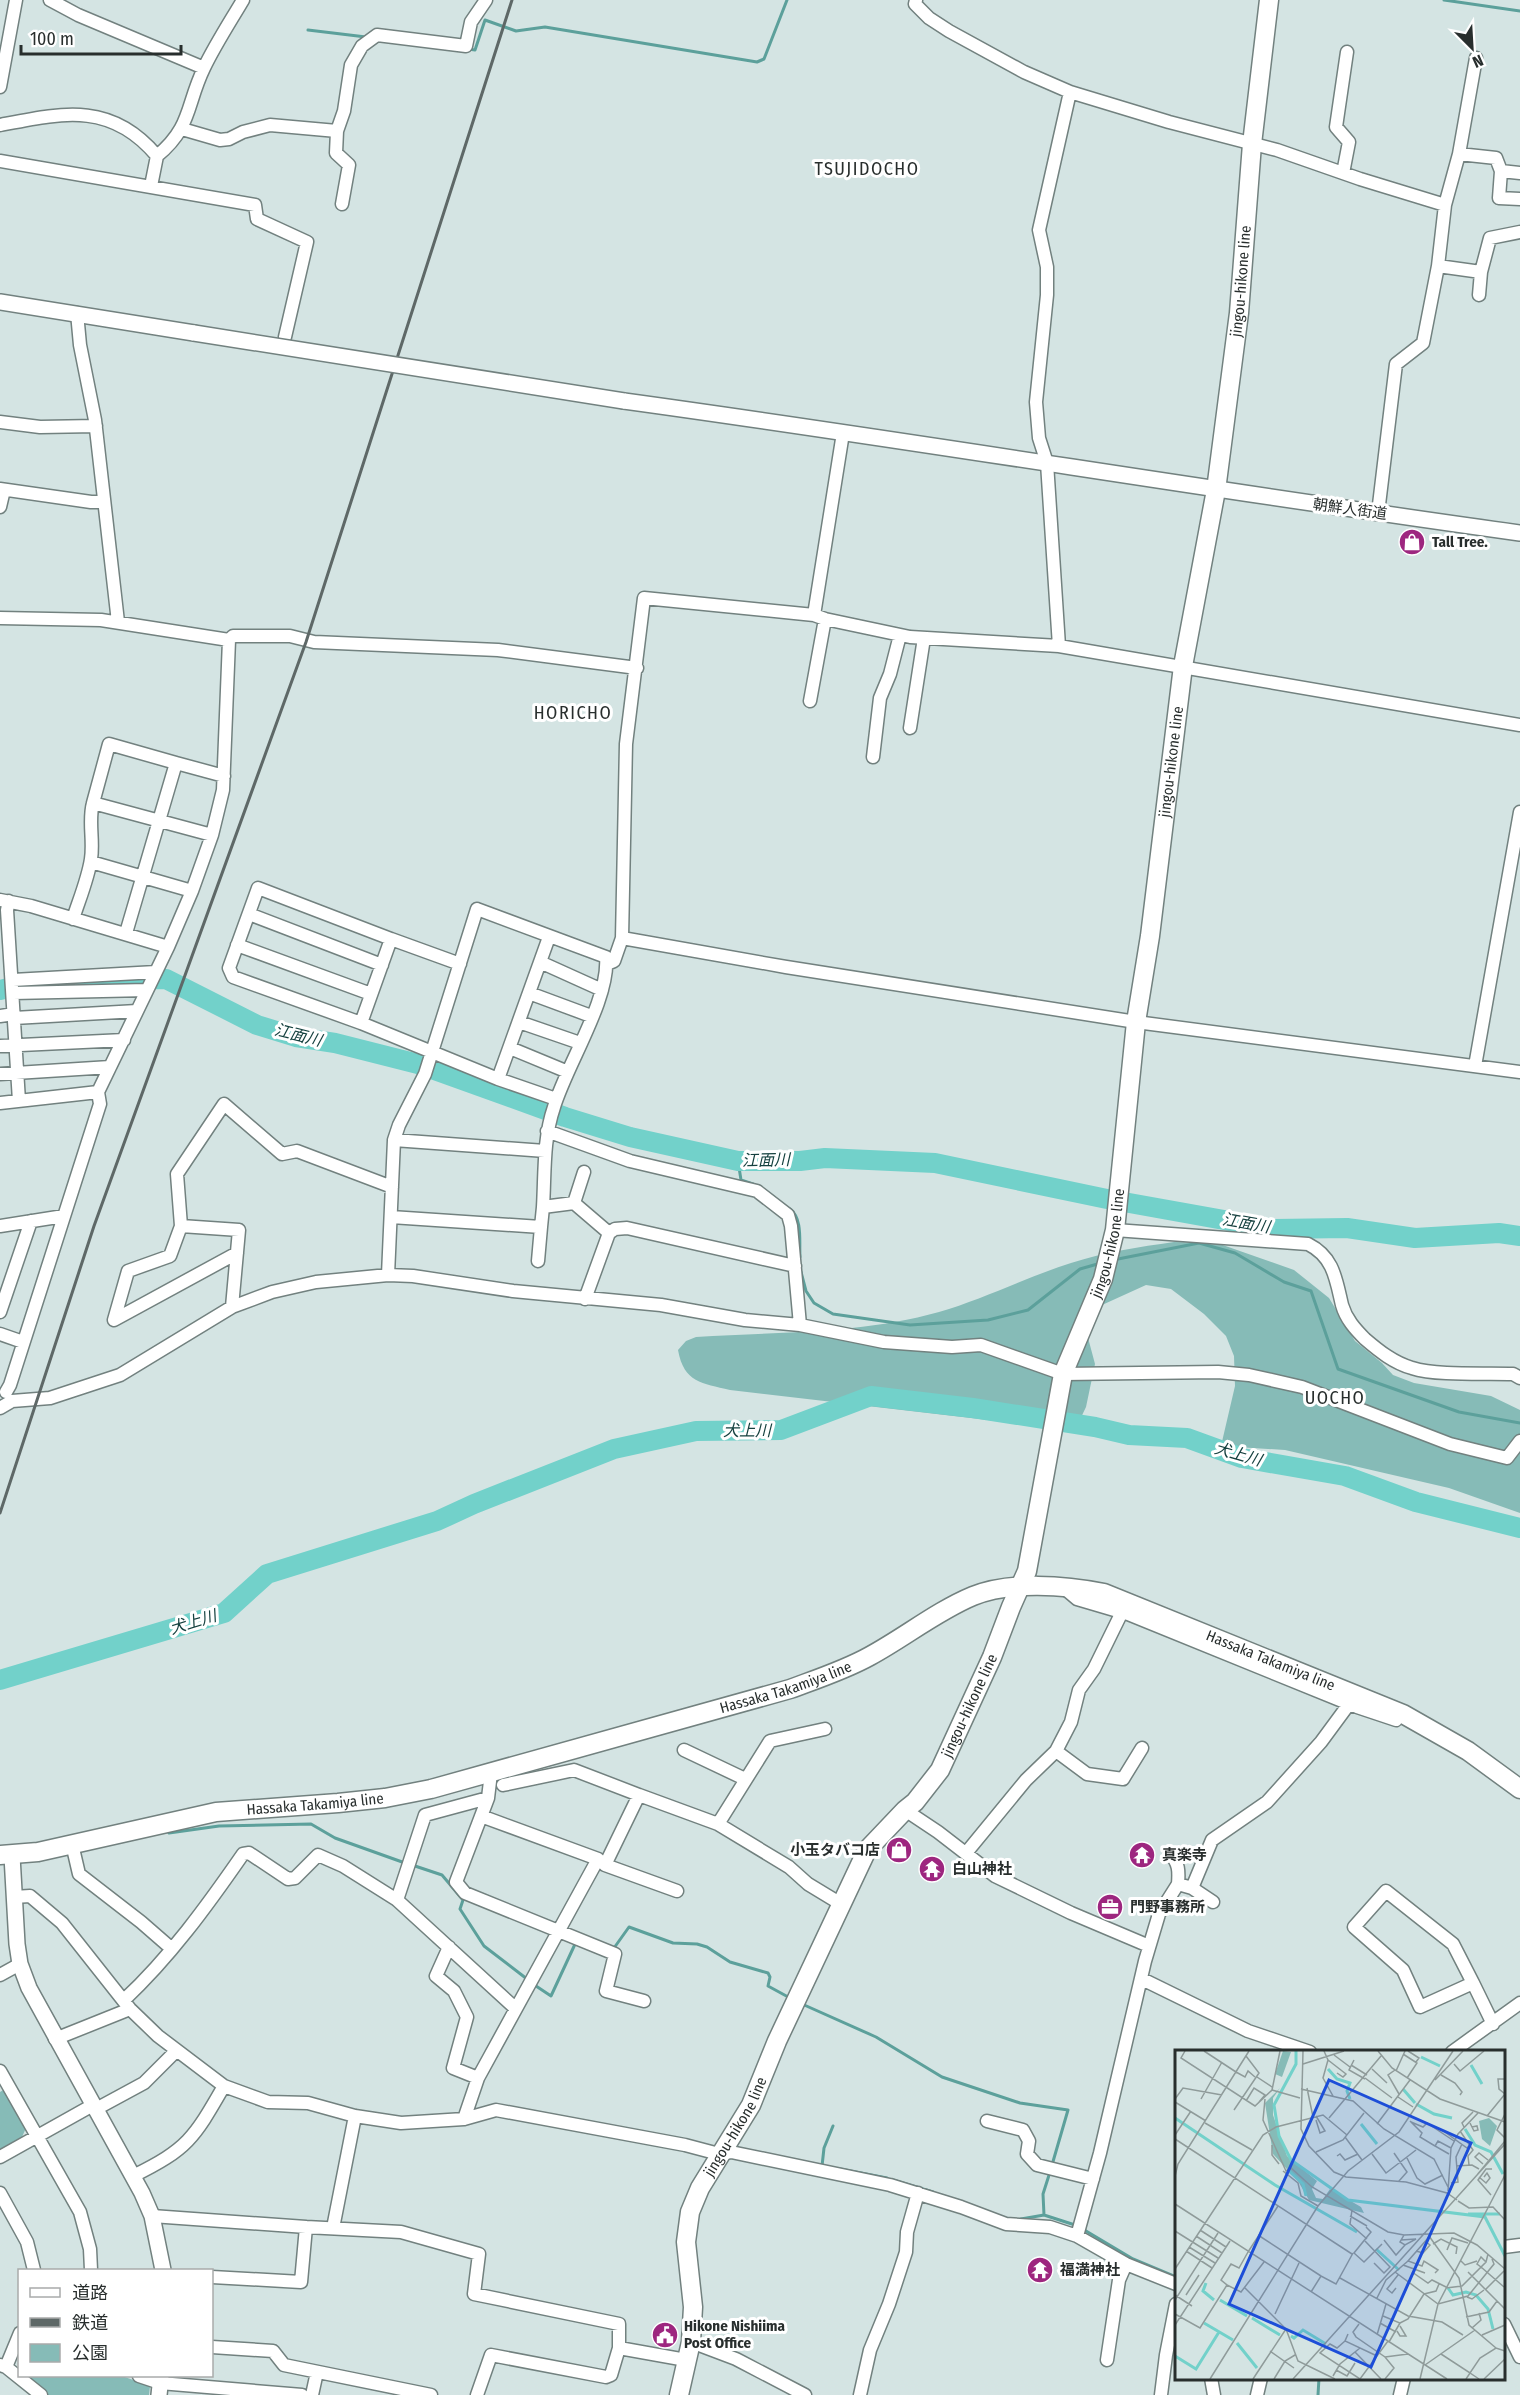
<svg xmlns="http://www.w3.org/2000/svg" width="1520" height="2395" viewBox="0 0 1520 2395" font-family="'Fira Sans Condensed','Noto Sans JP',sans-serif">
	<rect width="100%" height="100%" fill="#d4e4e3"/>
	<path fill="#86bbb7" d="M1174,1242L1217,1243L1294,1270L1329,1298L1355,1341L1382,1363L1393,1375L1414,1383L1491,1396L1520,1410V1513L1449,1488L1285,1450L1221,1446L1235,1386L1234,1356L1226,1336L1204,1314L1171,1289L1146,1285L1102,1305L1087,1334L1095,1364L1086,1407L1075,1430L730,1390C702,1383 684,1383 678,1350L686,1341L696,1337C776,1332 861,1334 939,1312C984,1299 1027,1277 1071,1263C1105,1252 1139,1247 1174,1242Z
		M5,2089L26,2128L22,2137L0,2149V2092Z
		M23,2376H122L150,2386L149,2395H47Z"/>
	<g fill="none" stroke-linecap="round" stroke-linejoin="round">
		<path stroke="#5ca09b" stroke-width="3" d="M1444,0L1520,11
			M308,30L366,37
			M468,49L475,50L485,20L516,31L545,27L757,62L764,59L787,0
			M738,1161L741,1180L753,1184
			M759,1186L775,1198
			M790,1209C803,1219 799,1242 800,1257
			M1113,1260L1199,1243L1235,1253L1284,1282L1311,1291L1338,1369L1459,1412L1520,1423
			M801,1272L806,1291L814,1303L833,1314L910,1325L988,1320L1028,1310L1080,1269L1101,1263
			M169,1833L219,1826L311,1824L335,1838L405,1863
			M412,1865L442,1875L463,1900L460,1909L484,1946L527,1979
			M614,1948L629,1927L673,1943L697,1944L707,1947L730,1962L768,1973L770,1977L768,1986L790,1998
			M533,1984L551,1996L576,1942
			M802,2004L876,2037L942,2077L1020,2103L1068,2110L1052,2165
			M822,2166L824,2148L833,2126
			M840,2169L887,2178
			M893,2180L933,2192
			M1044,2215L1043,2194L1050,2172
			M1021,2219L1044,2215L1075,2225
			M1081,2228L1133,2259L1176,2277
			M1318,2395L1319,2378"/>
		<path stroke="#72d1ca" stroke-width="20" d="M76,981L166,979L257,1025L296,1037L335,1043L418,1064L565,1117L630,1137L738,1161H800L825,1158L935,1163L1107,1199L1274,1229L1347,1228L1415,1238L1499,1233L1520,1236
			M0,990L32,982
			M0,1680L224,1613L267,1574L437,1521L474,1504L614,1449L696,1431L781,1430L871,1396L973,1408L1095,1427L1129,1435L1187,1438L1242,1458L1345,1476L1416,1502L1520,1528"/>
		<defs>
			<path id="minor" d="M50,0L78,15L204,68
				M916,0L915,4L929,18L949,31L1024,72L1070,92L1169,122L1277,150L1360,179L1445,205
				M0,87L16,0
				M0,125C62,113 111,101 157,156C192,127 186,105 204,68C215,45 230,22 243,0
				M182,129L220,140L229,139L243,132L270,125L337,131L336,153L349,165L342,204
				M337,131L344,111L351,65L362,46L377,35L466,46L471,22L486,0
				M1459,154L1476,58
				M0,161L255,205L257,219L307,242L285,337
				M1501,171L1499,198L1520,199
				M1343,173L1349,142L1336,127L1347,52
				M151,186L157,156
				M1438,266L1481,272L1479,295
				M1481,272L1490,238L1520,232
				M77,313L80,345L95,420L118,622
				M0,422L40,427L96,426
				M0,489L91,502H103
				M0,507L4,490
				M1378,513L1396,364L1423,343L1438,266L1445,205L1459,154L1496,158L1501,171L1520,173
				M814,615L825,619L910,637L1059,646L1520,725
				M0,618L101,620L229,640L233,636H290L314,642L498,650L637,668
				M1059,646L1047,463L1039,438L1036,402L1047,295V267L1039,230L1070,92
				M810,701L825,619
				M910,728L924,638
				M873,757L880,698L890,674L900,635
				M176,763L224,776
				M93,803L109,744L176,763L126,933
				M91,862L192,891
				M0,900L31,906L168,947
				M9,901L7,910L19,1101
				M249,914L382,965
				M73,919C79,900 88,879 91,859C94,840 88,821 93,803L212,835
				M622,938L786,967L1136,1022L1520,1072
				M391,939L258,888L229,968L233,977L361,1023L498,1079L556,1099
				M237,945L371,994
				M540,962L602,990
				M607,964L614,961L622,938L626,744L644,598L814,615L843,433
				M13,980L156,972
				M13,993L147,990
				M529,993L591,1016
				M0,1016L14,1014
				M14,1018L137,1011
				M519,1022L580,1043
				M361,1023L391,939L460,964
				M0,1046L124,1040
				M510,1048L568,1072
				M1475,1066L1520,812
				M0,1074L110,1067
				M498,1079L549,937
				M98,1092L168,947L192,891L212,835L223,790L229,640
				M0,1103L98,1092L100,1104L10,1385L6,1392
				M547,1131L630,1161L757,1191L788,1215L791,1226L800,1325
				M394,1140L399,1125L425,1074L477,909L606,957C610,999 567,1064 554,1107C543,1139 545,1173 543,1207L574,1203L609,1233
				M574,1203L584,1172
				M391,1217L541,1227L543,1207
				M0,1226L64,1216
				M181,1226L177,1174L224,1104L282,1154L297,1151L392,1187
				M1115,1230L1308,1244C1334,1257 1336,1280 1342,1305C1346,1319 1355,1329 1365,1339C1379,1351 1394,1363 1412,1368C1437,1376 1484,1373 1513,1374L1520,1378
				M538,1261L541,1227
				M388,1275L394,1140L545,1151
				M585,1299L609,1233L615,1229L627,1228L795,1266
				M232,1307L239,1230L181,1226L170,1256L128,1271L114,1320L237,1253
				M0,1312L31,1221
				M0,1334L23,1342
				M0,1408L12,1401L50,1398L120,1375L232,1307L272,1292L316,1282L388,1275L413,1276L513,1291L661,1305L745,1320L800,1325L884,1342L952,1347L981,1345L1063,1374L1218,1372L1249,1375L1302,1387L1450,1444L1507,1458L1520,1441
				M1064,1588L1077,1599L1128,1614L1357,1707L1396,1720L1397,1718
				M684,1750L745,1779
				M1056,1751L1071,1722L1079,1690L1094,1669L1122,1612
				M491,1773L488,1798L456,1882L465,1893L615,1954L606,1991L644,2001
				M503,1785L574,1770L639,1795
				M905,1810L938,1832L995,1876L1071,1913L1149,1946
				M481,1816L598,1859L605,1865L639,1795L718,1824L789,1867L808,1884L841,1904
				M718,1824L770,1741L825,1729
				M72,1844L79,1874L141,1922L172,1949
				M966,1853L1026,1780L1056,1751L1087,1774L1123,1779L1142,1748
				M1170,1854C1179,1863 1179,1871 1178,1884
				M605,1865L677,1891
				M1192,1888L1213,1902
				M14,1897L30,1896L62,1923L130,2009L158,2036L224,2086L268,2102L308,2103L355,2116L401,2123L464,2119L496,2110L685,2145L719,2154L731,2152L890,2185L961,2207L1006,2224L1050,2227L1077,2236L1126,2264L1176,2284
				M397,1900L425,1815L488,1798
				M449,1947L436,1976L454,1991L467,2017L453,2068L478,2078
				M0,1975L20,1964
				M1142,1979L1248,2031L1310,2052
				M1473,1983L1453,1944L1386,1891L1354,1927L1403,1970L1420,2007L1473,1983L1493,2024
				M124,2000C170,1957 207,1906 243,1854L249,1853L288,1879L295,1878L318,1855L343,1866L397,1900L515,2008
				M55,2039L130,2009
				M1452,2052L1520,2003
				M0,2071L80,2212L90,2249L91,2270
				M96,2109L144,2083L176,2051
				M464,2119L478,2078L598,1859
				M987,2121L1023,2130L1029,2141L1027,2154L1037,2165L1093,2179
				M0,2157L93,2105
				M133,2176C188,2149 194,2138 224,2086
				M0,2193L27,2242L34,2270
				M152,2216L306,2227L301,2282L212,2277
				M306,2227L401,2232L479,2254L474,2294L619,2324V2348L686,2360
				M333,2228L355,2116
				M1077,2236L1100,2153L1145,1961L1159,1914L1178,1884L1192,1888L1212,1840L1267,1802L1321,1742L1349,1704
				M1504,2247L1520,2245
				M1504,2324L1520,2357
				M691,2342L736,2359L805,2395
				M212,2347L273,2351L284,2365L431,2395
				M1107,2360L1119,2280L1126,2264
				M0,2365L6,2367L41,2395
				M6,2367L20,2333
				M139,2376L160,2383L302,2395
				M1211,2378L1214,2395
				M312,2395L317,2372
				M477,2395L491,2355L606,2377L611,2375L619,2348
				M860,2395L870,2350L889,2304L906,2252L907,2232L918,2193
				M1161,2395L1166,2355L1176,2304
				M1257,2395L1261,2378
				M1400,2395L1404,2378"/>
			<path id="tertiary" d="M0,302L194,333
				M624,401C923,442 1221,492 1520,533
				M12,1856L17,1944L20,1964L29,1988L142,2193L152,2216L163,2270
				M159,2395L161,2376"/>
			<g id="secondary">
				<path id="s1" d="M0,1855L38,1852L216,1812L338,1803L385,1798L431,1789L790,1689C817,1679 845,1670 870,1656C905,1637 937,1611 973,1596C1010,1581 1065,1585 1104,1593L1403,1714L1468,1751L1520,1789"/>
				<path id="s2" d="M679,2395L691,2342L693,2307L686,2242L690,2212L700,2188L751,2105L777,2041L867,1850L905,1810L915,1802L940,1770L992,1657L1011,1607L1027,1571L1063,1374L1103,1279L1115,1230L1136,1022L1150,936L1183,666L1216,490L1239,313L1252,144L1269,0"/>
			</g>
		</defs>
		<use href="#minor" stroke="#72817f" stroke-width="15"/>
		<use href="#tertiary" stroke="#72817f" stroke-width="18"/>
		<use href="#secondary" stroke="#72817f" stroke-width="21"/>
		<use href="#minor" stroke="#fff" stroke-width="12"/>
		<use href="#tertiary" stroke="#fff" stroke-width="15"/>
		<use href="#secondary" stroke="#fff" stroke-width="18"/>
		<path stroke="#5e6867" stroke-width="3" d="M0,1513L94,1226L306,642L512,0"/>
		<defs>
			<path id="tertiary-bridge" d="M194,333L624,401"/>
		</defs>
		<use href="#tertiary-bridge" stroke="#72817f" stroke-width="18" stroke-linecap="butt"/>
		<use href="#tertiary-bridge" stroke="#fff" stroke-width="15"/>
	</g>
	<defs>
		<symbol id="shop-disc" viewBox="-11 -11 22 22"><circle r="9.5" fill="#9d267f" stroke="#fff"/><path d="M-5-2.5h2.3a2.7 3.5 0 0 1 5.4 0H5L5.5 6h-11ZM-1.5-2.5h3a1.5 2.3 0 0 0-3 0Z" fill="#fff"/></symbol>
		<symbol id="temple-disc" viewBox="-11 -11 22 22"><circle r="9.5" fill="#9d267f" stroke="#fff"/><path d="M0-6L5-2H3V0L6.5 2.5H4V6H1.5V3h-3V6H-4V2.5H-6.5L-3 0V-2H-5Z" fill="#fff"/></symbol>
		<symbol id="office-disc" viewBox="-11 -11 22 22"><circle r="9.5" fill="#9d267f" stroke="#fff"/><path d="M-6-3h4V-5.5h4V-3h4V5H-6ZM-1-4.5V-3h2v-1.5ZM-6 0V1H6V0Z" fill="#fff"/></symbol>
		<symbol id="civic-disc" viewBox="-11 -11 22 22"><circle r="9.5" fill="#9d267f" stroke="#fff"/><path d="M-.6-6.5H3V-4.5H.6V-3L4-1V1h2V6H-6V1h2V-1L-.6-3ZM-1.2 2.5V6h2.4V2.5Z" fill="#fff"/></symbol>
	</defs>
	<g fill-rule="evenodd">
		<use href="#shop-disc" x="1397" y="527" width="30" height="30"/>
		<use href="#shop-disc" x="884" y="1835" width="30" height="30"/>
		<use href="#temple-disc" x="1127" y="1840" width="30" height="30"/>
		<use href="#temple-disc" x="917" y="1854" width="30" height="30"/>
		<use href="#office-disc" x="1095" y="1892" width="30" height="30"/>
		<use href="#temple-disc" x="1025" y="2255" width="30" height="30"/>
		<use href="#civic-disc" x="650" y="2320" width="30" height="30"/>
	</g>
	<g text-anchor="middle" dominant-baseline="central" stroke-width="6" stroke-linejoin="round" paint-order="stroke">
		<g font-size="15" fill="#282e2d" stroke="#fff">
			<text stroke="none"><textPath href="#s2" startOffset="2226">jingou-hikone line</textPath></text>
			<text transform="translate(1350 509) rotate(8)">朝鮮人街道</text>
			<text stroke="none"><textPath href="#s2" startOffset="1740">jingou-hikone line</textPath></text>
			<text stroke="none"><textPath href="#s2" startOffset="1254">jingou-hikone line</textPath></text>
			<text stroke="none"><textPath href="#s1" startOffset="1328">Hassaka Takamiya line</textPath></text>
			<text stroke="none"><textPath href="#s1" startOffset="806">Hassaka Takamiya line</textPath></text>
			<text stroke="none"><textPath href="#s2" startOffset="768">jingou-hikone line</textPath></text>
			<text stroke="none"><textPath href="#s1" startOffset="320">Hassaka Takamiya line</textPath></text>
			<text stroke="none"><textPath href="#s2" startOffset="282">jingou-hikone line</textPath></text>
		</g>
		<g font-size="15" font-weight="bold" fill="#282e2d" stroke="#fff" text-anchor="start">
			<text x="1432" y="542">Tall Tree.</text>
			<text x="880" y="1850" text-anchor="end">小玉タバコ店</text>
			<text x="1162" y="1855">真楽寺</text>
			<text x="952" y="1869">白山神社</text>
			<text x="1130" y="1907">門野事務所</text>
			<text x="1060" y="2270">福満神社</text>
			<text x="684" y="2326">Hikone Nishiima<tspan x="684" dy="17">Post Office</tspan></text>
		</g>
		<g font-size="16" font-style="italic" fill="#15413f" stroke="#fff">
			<text transform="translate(298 1035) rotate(14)">江面川</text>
			<text transform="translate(766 1160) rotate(-1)">江面川</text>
			<text transform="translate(1246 1223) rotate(10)">江面川</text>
			<text x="747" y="1430">犬上川</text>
			<text transform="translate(1238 1454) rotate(16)">犬上川</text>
			<text transform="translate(193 1622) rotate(-17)">犬上川</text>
		</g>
		<g font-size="18" letter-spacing="1.5" fill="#282e2d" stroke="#fff">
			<text x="867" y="169">TSUJIDOCHO</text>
			<text x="573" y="713">HORICHO</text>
			<text x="1335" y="1398">UOCHO</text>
		</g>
	</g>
	<g transform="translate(1175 2050)">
		<rect width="330" height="330" fill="#d4e4e3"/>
		<path d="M108,1L116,2L107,27L100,24ZM105,38L98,48V65L112,106L142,131L137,139L141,148L148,149L155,139L186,157L189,163L134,150L123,131L98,104L90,53ZM314,68L322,76L315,96L307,89L304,71Z" fill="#86bbb7"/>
		<path fill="none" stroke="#72d1ca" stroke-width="3" d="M121,1V14L99,55L104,86L116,110L173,150L310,167L330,206M246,7L265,16M296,15L307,34M153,19L162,29L175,33L172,41L175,49M228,39L240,53M241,54L259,64L277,68M0,68L100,135L182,182M186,74L202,94M290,79L300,95L316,102L328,124M113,120L128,134L131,146M293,164H325M201,199L224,220M31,233L28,241L39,250M273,238L278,245L291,242L301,245L313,259L318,279M45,250L72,266M77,268L105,285M29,273L58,290M116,286L119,288L128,280L151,294M62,293L82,318M0,306L21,319L44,282"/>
		<path fill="none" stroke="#8f9b9a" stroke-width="1.5" d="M10,1L6,8L80,56L97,40L105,1M29,1L61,22M128,1L126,79L134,96L159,122L171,127L231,132L272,143L282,150M149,1L153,10L148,28L158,46M203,1L217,18L265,49L330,72M233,1L244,8L241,12M228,4L242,13L232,28M159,5L175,17M153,10L171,24L168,27L162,23M179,10L174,20L190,29M128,14L169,1M279,14L285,21L309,1M176,15L192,25M197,19L212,33M220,20L213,25L224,44M221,21L230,1M61,22L70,27L73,21L80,27M266,25L280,33L287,42L285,45M82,27L97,37M190,28L217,48M260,30L288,1M132,38L138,67M126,39L178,51L209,79L259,109L274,139M97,40L125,48M330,44L324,39L323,29H330M223,47L238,57M0,49L8,38L47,45M26,49L47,12M90,49L88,70L111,121L116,118L137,137L213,182L229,185L279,183L302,195L330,219M71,51L79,38L90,45L84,52M0,52L31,71M59,60L84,23L71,6M330,64L322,80L330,88M141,66L150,81L145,83L141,70M312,66L330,44M154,68L206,6M235,71L247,83L245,87L260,96M236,72L248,77L252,73L279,91M30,73L77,100M295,73L299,81L303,80L302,76L297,77M202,74L235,30M289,77L287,73L298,62M267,80L292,98L294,96M285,81L298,100L293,106L294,115M0,85L16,61M170,87L187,110M0,89L177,204M97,95V105L104,114M141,102L168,90L189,63M219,103L232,122L224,131M197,104L211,123L241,100M274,104L260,96L263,91L276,98M162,106L165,104L170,110L183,104M232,108L242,128L250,134L268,125M308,114L300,107L304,103L313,110M281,116L297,115L304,119M108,121L123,133L126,146L143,156M302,125L330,91M0,126L3,114L74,1M304,127L311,133L315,128L312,123L309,127M276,133L283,132L281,107L287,94M273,141L276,98L283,84L303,63M316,145L303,130L311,119H317M283,151L294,158L318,157L330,170M0,154L272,329M177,160L175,174L192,189M175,166L192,176M191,177L196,182L179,203L189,212L207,194M25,180L51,197M0,181L43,208M83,185L146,226M21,186L47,203M254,186L284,228L294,275L321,298M254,187L233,211L247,216L249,211L263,220L260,223M209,190L221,205L230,195M226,190L241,189L230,195L225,192L229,185M190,191L215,217L209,223L199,213M258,194L266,189L282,197L281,204M14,197L40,213M272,200L277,188L293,193M11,201L37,218M241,201L248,203L255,195L250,191M73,202L103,156M286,211L290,215L302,211M228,215L250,223M306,217L329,237M306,217L302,214L306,207L311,212M0,219L88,85L101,77L148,65L172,85M220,222L263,254L293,246L319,214L317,209M237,222L253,233L257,230L271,237M293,222L330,259M165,228L233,266L267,272L288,285M52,235L66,242L89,212M70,238L111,279L78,329M221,238L217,243L212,239L223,225M271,238L287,236L311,212L313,204M310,240L329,221M136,242L146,226L161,234L178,203M249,244L261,241L264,234M0,245L17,256M11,245L24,225M292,247L297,249L309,240M202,248L211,230L233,211M0,250L43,183M0,264L25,278L52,235L46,230L56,214L64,218L73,202M100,264L124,213M208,266L225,273L214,292M291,267L314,262L322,251M205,273L221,282M225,273L233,269L249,244M184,274L178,282L181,287L210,307L219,318L210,329M0,275L55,191M297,278L306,270L304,263M111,279L123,311L160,329M222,281L225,286H231L225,276M173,284L170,291L202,306M202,285L211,254M307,285L330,275M170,291L162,298L155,294L145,303L185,329L213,291M95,301L119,318M180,302L206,329M266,304L295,323L305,308L321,298L330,301M210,307L233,304M250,315L300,280M161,320L172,326L180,313M158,326L165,314L185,298M35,329L143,156L173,121L224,82L278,1M99,329L110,311L120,305M118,329L330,94M245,329L263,254L330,125M291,329L295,323L304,329M309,329L330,309"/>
		<path fill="#1d4ed8" fill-opacity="0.15" stroke="#1d4ed8" stroke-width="3" d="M154,30L296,93L196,317L54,254Z"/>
		<rect width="330" height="330" fill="none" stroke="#282e2d" stroke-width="3"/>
	</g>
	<rect x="18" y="2269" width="195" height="108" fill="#ffffff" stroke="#a9abab" stroke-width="1.5"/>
	<rect x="30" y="2288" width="30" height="9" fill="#ffffff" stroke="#a9abab" stroke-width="1.5"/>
	<text x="72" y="2299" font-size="18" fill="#282e2d">道路</text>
	<rect x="30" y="2318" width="30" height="9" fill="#5e6867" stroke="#a9abab" stroke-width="1.5"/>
	<text x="72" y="2329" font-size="18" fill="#282e2d">鉄道</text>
	<rect x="30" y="2344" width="30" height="18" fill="#86bbb7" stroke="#a9abab" stroke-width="1.5"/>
	<text x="72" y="2359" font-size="18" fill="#282e2d">公園</text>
	<g transform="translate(1472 48) rotate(156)" stroke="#ffffff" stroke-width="4.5" paint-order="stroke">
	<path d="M0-4.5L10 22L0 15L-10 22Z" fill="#282e2d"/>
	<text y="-9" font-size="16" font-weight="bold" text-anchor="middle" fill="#282e2d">N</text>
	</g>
	<path d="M21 45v9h160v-9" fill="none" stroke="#282e2d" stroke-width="3"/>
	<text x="30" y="45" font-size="18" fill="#282e2d" stroke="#ffffff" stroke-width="4.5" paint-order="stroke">100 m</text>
</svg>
